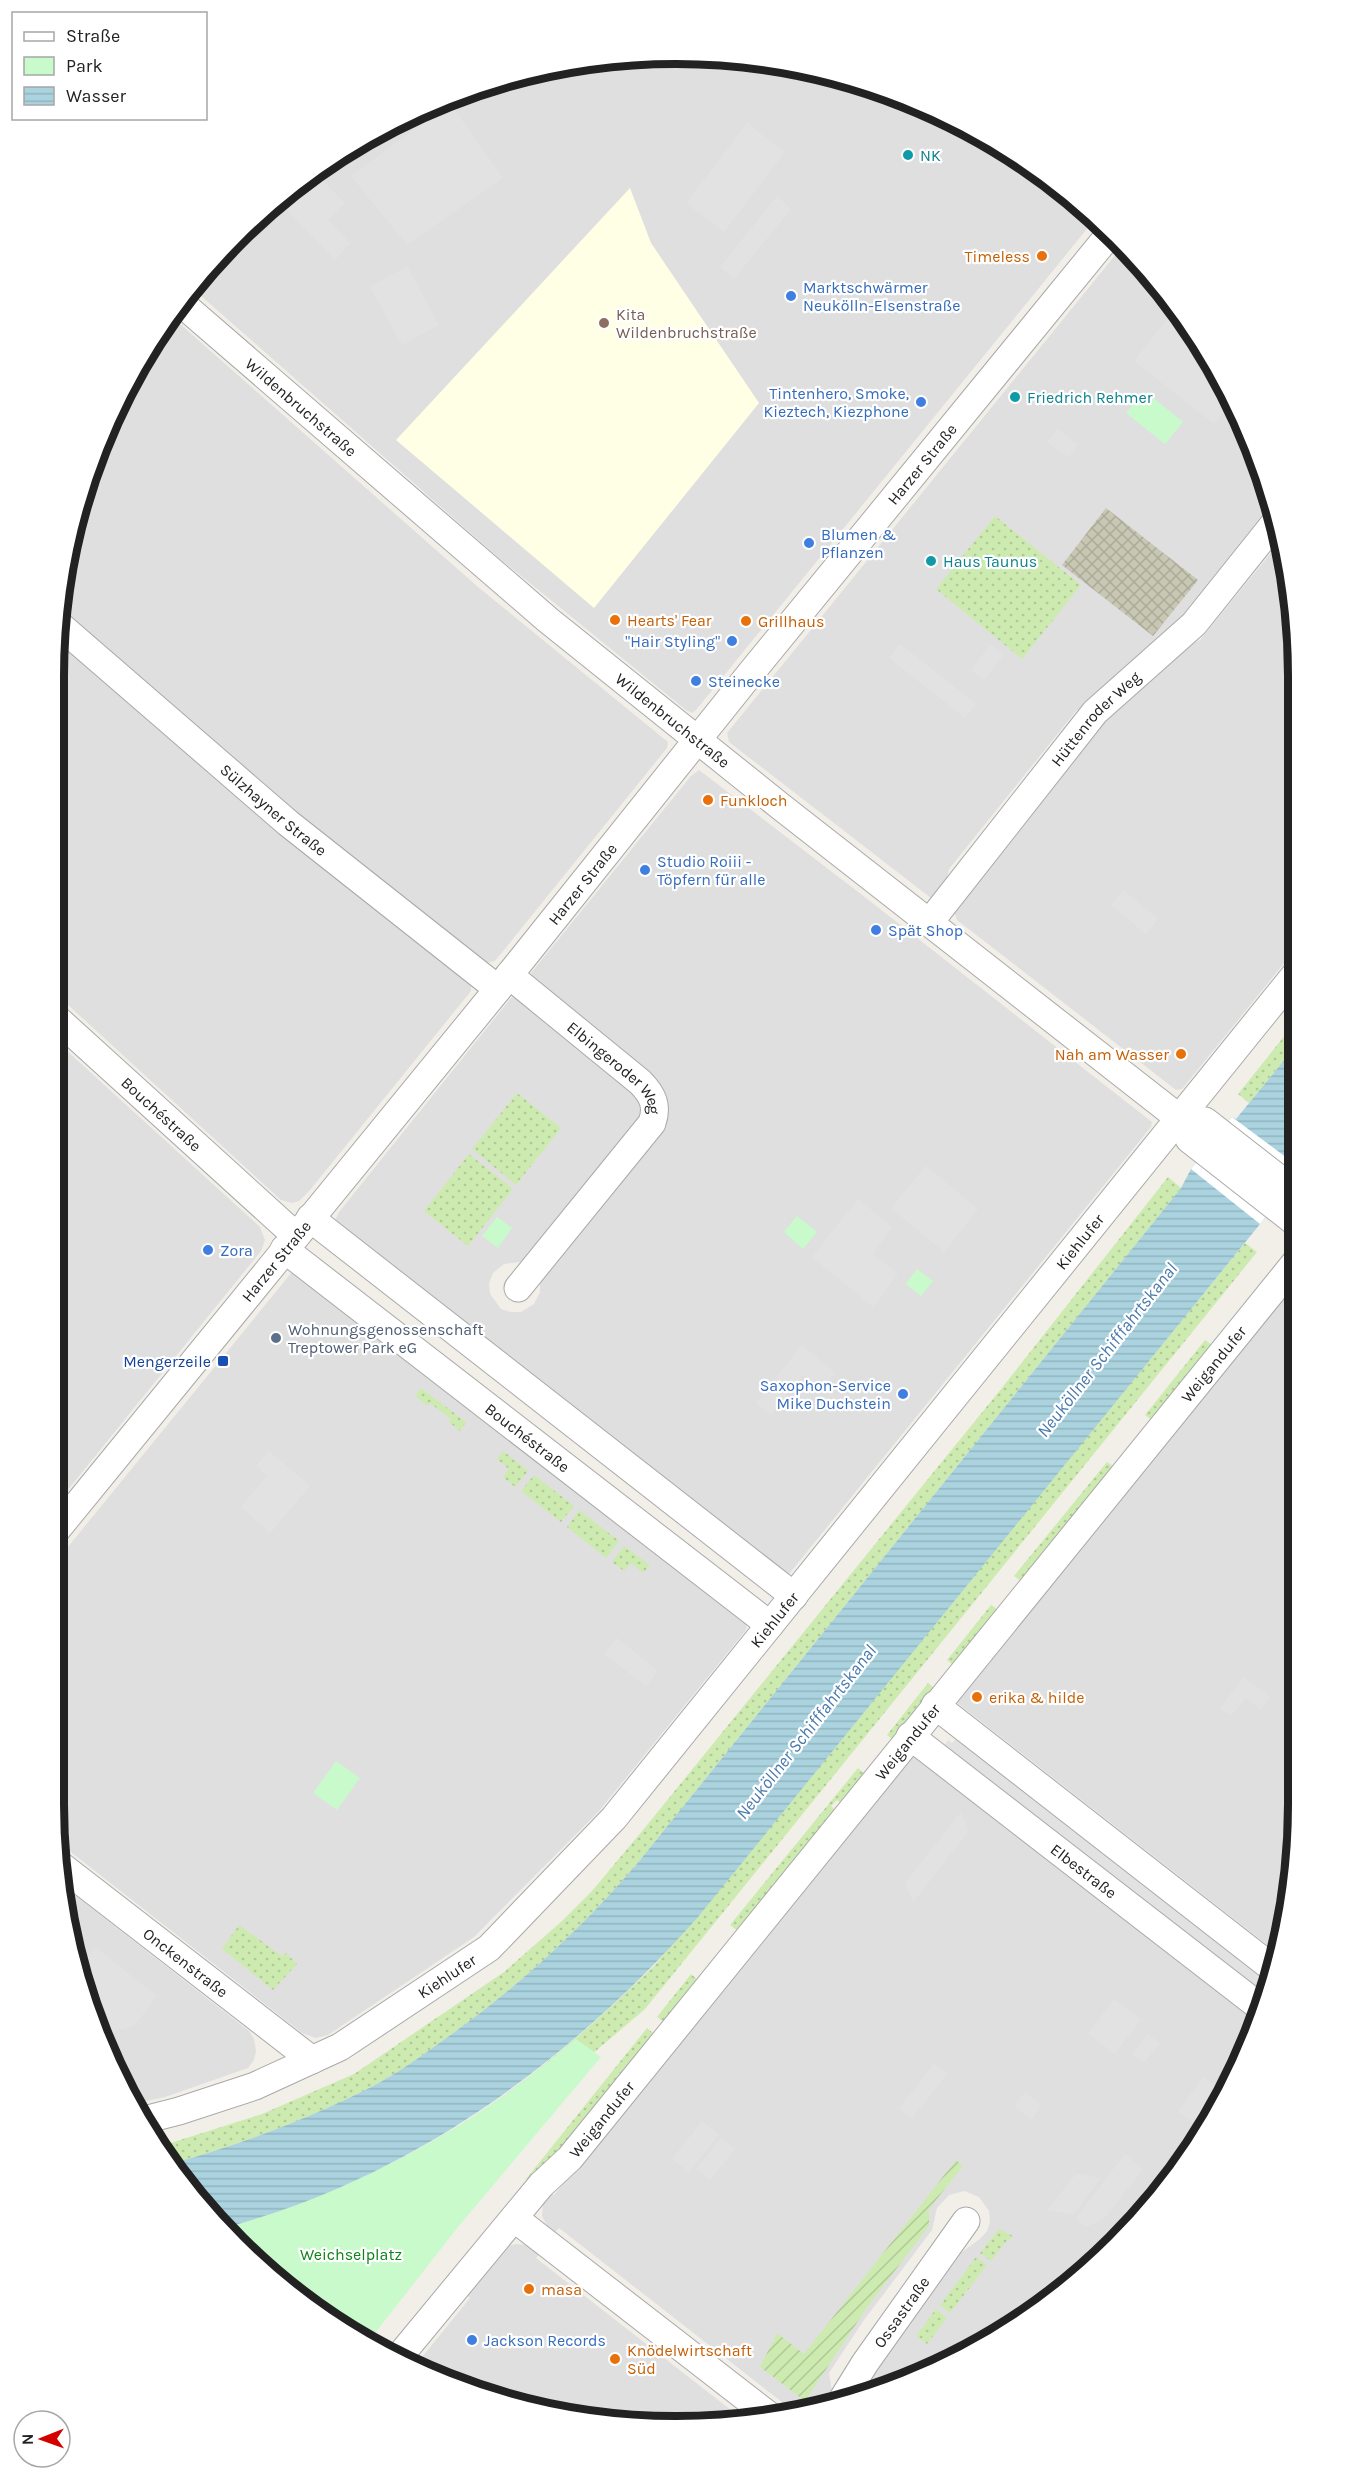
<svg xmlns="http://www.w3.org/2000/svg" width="1352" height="2481" viewBox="0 0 1352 2481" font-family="Karla,sans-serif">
	<defs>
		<pattern id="construction-cross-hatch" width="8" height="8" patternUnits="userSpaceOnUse" patternTransform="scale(1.5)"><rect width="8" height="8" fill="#c7c7b4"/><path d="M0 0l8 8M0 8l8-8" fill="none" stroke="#abab9a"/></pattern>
		<pattern id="grass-dots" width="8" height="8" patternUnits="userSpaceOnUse" patternTransform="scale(1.5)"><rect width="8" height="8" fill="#cdebb0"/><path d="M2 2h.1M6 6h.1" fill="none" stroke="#b0c997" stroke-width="1.8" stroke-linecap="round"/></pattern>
		<pattern id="garden-furrows" width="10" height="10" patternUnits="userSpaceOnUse" patternTransform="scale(1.5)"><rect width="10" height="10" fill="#cdebb0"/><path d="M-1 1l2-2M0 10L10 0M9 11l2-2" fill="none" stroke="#b0c997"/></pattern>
		<pattern id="water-rules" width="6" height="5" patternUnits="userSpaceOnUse" patternTransform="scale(1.5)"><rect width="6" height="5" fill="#aad3df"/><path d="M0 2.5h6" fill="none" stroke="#92b5bf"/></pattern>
	</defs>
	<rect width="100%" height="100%" fill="#f2efe9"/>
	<path fill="#e0dfdf" d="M635,55L757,59L876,87L987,137L1086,209L1095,219L696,710L692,713L686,710L499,558L192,288L208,266L297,183L401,118L515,75Z
		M1121,248L1193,330L1251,438L1269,508L1165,638L1093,704L1076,711L949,869L945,888L935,898H931L729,742L727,733Z
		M172,317L478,587L668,742L667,748L495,961L485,963L271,793L59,612L75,515L137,365Z
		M1279,543L1293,595L1294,951L1182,1089L1176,1090L957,920L954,912L1111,714L1156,676L1183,649L1200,640Z
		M55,636L471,984V991L310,1190L299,1201L292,1203L281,1200L55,993Z
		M699,770L866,898L1152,1122L1151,1127L789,1574L784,1573L334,1222L339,1212L511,998L519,997L641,1096L646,1105L644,1115L527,1261L504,1264L493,1273L489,1283L490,1294L501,1309L511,1312H521L534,1304L540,1292V1278L659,1130L665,1118L666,1106L662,1091L657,1083L533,982L531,973L691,776Z
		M55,1040L260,1227L265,1240L261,1251L54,1507Z
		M292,1272L747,1624L746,1630L599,1811L474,1937L328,2035L316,2038L302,2033L58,1842L54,1805V1564Z
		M1295,1279L1297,1845L1279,1954L956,1702Z
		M913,1755L1254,2020L1215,2116L1169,2184L1086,2272L1021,2322L914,2380L857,2399L890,2349L962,2252L981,2238L987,2231L990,2222L989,2211L979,2197L964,2191L949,2195L937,2208L932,2230L864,2320L829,2373L833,2397L828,2407L796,2413L559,2228L554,2233L548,2228L542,2216L543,2202L549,2191L554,2195L906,1759Z
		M62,1885L249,2031L254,2039L256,2051L254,2060L248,2068L165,2097L132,2104L87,2005L66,1926Z
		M515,2244L529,2245L540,2253L536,2258L745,2421L717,2426H635L515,2406L438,2380L414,2367L470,2298L466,2294L505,2247Z"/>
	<path fill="#ffffe5" d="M630,188L651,243L759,403L594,608L396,440Z"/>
	<path fill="url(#construction-cross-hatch)" d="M1106,508L1198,580L1153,636L1062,565Z"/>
	<path fill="url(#grass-dots)" d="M995,516L1081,585L1022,659L936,589Z
		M1294,1024V1048L1249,1103L1238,1094Z
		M517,1093L561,1128L516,1185L472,1149Z
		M469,1154L513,1189L468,1246L424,1211Z
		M1168,1177L1181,1188L636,1865C580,1930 519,1986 449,2036C424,2054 400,2072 373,2086C309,2119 239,2145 170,2164L158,2147L262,2114L354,2074L504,1972L562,1921L592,1891L643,1830L1001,1389Z
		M1245,1243L1257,1252L645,2009L577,2067L399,2183L224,2228C313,2204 417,2157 492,2104C551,2063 603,2015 655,1965Z
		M1205,1340L1212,1345L1152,1420L1145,1415Z
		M421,1388L466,1422L460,1431L449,1422L451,1419L430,1403L428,1406L415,1396Z
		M503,1451L528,1471L515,1487L503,1477L509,1469L497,1459Z
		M1107,1462L1114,1467L1021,1581L1014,1576Z
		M534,1475L574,1506L561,1522L521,1491Z
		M579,1510L619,1541L606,1558L567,1527Z
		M624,1546L650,1565L643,1573L631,1563L624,1571L612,1562Z
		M991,1605L998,1610L953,1665L947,1660Z
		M928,1683L934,1688L893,1740L887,1735Z
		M858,1768L865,1774L841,1803L837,1800L831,1806L835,1810L738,1931L730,1925Z
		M239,1925L282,1956L286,1953L297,1964L273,1990L222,1949Z
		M691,1974L698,1980L664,2022L657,2017Z
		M647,2028L654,2034L562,2149L527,2180L526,2179Z
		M999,2229L1013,2236L1009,2240L1008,2239L991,2261L980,2253Z
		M976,2257L987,2265L950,2313L940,2305Z
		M936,2309L947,2318L927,2344L916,2336Z"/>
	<path fill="#c8facc" d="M1145,391L1183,422L1165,444L1126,413Z
		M797,1216L817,1232L803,1249L784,1232Z
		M497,1217L512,1228L498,1248L482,1236Z
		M917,1269L933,1281L921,1296L906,1284Z
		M336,1761L360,1778L337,1810L313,1793Z
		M576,2039L601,2057L458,2227L368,2342L331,2322L266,2272L224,2228C315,2204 411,2159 489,2106C520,2085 548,2062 576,2039Z"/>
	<path fill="url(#garden-furrows)" d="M956,2160L963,2166L929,2209V2226L868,2306L805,2401L760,2367L777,2333L804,2354Z"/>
	<path fill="#e2e2e2" d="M450,103L503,178L407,245L351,176Z
		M747,123L785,152L724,232L686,203Z
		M314,172L345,203L328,220L350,243L335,260L278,201L297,183Z
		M777,196L791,209L734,279L720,267Z
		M407,266L439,325L402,345L370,287Z
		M1175,309L1193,330L1231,402L1214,424L1134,361Z
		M1058,429L1078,445L1068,458L1047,442Z
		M900,644L976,704L965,718L889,658Z
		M990,645L1004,655L984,680L971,670Z
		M1123,890L1158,919L1146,934L1111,905Z
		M926,1166L978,1209L944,1252L891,1208Z
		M858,1199L892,1227L873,1254L898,1274L873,1307L812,1257Z
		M802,1345L835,1373L822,1390L802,1375L771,1415L756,1403Z
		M269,1451L310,1486L270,1533L241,1507L267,1476L256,1466Z
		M617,1638L658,1671L646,1686L604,1654Z
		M1244,1677L1270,1697L1261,1709L1246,1698L1231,1716L1220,1708Z
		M959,1735L1271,1978L1259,1994L943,1747L948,1740L952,1743Z
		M961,1812L969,1831L913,1902L905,1883Z
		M95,1947L157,1996L134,2026L101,2035L87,2005L78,1969Z
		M1114,1999L1141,2019L1115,2054L1088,2034Z
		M1148,2034L1160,2043L1144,2063L1132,2054Z
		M934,2064L947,2074L912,2119L899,2108Z
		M1203,2077L1218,2087L1193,2122L1178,2112Z
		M1025,2092L1042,2106L1031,2120L1014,2106Z
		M702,2121L719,2134L689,2172L672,2159Z
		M721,2138L735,2149L710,2180L696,2169Z
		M1125,2154L1143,2169L1104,2219L1086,2227L1075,2219Z
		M1076,2174L1101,2178L1073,2215L1047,2210Z"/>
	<path fill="url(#water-rules)" d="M1294,1048L1295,1181L698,1917C569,2062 414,2177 224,2228L183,2184L170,2164C239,2145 309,2119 373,2086C400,2072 424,2054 449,2036C519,1986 580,1930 636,1865L1181,1188L1191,1169L1232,1117L1236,1119Z"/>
	<path fill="#fff" d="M1232,1117L1295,1164V1181L1260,1224L1191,1169Z"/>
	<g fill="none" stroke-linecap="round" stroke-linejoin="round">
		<defs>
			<g id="minor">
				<path id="s1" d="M181,303L548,620L780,806L1179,1118L1189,1139L1295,1222"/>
				<path id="s2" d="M57,623L288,823L498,989"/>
				<path id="s3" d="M929,923L1095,712L1194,624L1274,524"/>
				<path id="s4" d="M509,975L640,1082C653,1095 658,1106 652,1123L518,1288"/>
				<path id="s5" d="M55,1017L295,1235"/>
				<path d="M1179,1118L1205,1121L1295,1191"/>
				<path d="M310,1218L794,1596"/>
				<path id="s6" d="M284,1249L770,1625"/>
				<path id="s7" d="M54,1533L498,989L750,674L1109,235"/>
				<path d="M935,1705L1275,1970"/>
				<path id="s8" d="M910,1736L1260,2007"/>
				<path id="s9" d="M60,1865L312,2060"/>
				<path id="s10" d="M140,2121L179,2111L255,2086L340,2047L489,1948L614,1818L1294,976"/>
				<path d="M514,2218L771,2417"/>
				<path id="s11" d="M398,2358L541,2185L570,2158L1295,1263"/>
				<path id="s12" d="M839,2405L865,2363L966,2221"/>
			</g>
		</defs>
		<use href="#minor" stroke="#a9a9a9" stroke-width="29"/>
		<use href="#minor" stroke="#fff" stroke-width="27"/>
	</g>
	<g fill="#0f9aa8" stroke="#fff" stroke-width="2">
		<circle cx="908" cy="155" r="6"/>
		<circle cx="1015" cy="397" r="6"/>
		<circle cx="931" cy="561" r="6"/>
	</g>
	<g fill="#e8710a" stroke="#fff" stroke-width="2">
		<circle cx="1042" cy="256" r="6"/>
		<circle cx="615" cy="620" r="6"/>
		<circle cx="746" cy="621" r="6"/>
		<circle cx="708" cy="800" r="6"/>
		<circle cx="1181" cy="1054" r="6"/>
		<circle cx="977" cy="1697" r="6"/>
		<circle cx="529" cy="2289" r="6"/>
		<circle cx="615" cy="2359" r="6"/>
	</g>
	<g fill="#3f7fe0" stroke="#fff" stroke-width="2">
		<circle cx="791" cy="296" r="6"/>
		<circle cx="921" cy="402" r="6"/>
		<circle cx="809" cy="543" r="6"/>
		<circle cx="732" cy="641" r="6"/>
		<circle cx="696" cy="681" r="6"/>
		<circle cx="645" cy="870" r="6"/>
		<circle cx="876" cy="930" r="6"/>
		<circle cx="208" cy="1250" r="6"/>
		<circle cx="903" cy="1394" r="6"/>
		<circle cx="472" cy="2340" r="6"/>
	</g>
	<circle fill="#8d6e63" stroke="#fff" stroke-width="2" cx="604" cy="323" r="6"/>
	<circle fill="#5c6f8a" stroke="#fff" stroke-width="2" cx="276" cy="1338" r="6"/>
	<rect fill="#1a4fb4" stroke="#fff" stroke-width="2" x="217" y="1355" width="12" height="12" rx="3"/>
	<g text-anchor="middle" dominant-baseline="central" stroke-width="4.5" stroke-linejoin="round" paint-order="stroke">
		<g font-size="16" fill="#0d838f" stroke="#fff" text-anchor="start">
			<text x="920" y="155">NK</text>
			<text x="1027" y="397">Friedrich Rehmer</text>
			<text x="943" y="561">Haus Taunus</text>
		</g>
		<g font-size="16" fill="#c56008" stroke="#fff" text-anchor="start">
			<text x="1030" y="256" text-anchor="end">Timeless</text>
			<text x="627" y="620">Hearts' Fear</text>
			<text x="758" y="621">Grillhaus</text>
			<text x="720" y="800">Funkloch</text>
			<text x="1169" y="1054" text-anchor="end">Nah am Wasser</text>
			<text x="989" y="1697">erika &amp; hilde</text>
			<text x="541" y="2289">masa</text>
			<text x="627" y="2350">Knödelwirtschaft<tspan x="627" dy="18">Süd</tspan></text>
		</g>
		<g font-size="16" fill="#366cbe" stroke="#fff" text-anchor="start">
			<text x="803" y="287">Marktschwärmer<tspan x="803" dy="18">Neukölln-Elsenstraße</tspan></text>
			<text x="909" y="393" text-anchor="end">Tintenhero, Smoke,<tspan x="909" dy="18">Kieztech, Kiezphone</tspan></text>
			<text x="821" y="534">Blumen &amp;<tspan x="821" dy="18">Pflanzen</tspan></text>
			<text x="720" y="641" text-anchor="end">"Hair Styling"</text>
			<text x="708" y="681">Steinecke</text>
			<text x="657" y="861">Studio Roiii -<tspan x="657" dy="18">Töpfern für alle</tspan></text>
			<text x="888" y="930">Spät Shop</text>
			<text x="220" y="1250">Zora</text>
			<text x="891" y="1385" text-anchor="end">Saxophon-Service<tspan x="891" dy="18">Mike Duchstein</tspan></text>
			<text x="484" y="2340">Jackson Records</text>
		</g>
		<g font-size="16" fill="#785e54" stroke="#fff" text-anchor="start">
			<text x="616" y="314">Kita<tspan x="616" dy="18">Wildenbruchstraße</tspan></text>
		</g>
		<g font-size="16" fill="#222" stroke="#fff">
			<text stroke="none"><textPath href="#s1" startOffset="159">Wildenbruchstraße</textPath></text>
			<text stroke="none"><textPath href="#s7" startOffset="1377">Harzer Straße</textPath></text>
			<text stroke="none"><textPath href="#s3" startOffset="264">Hüttenroder Weg</textPath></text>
			<text stroke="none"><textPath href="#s1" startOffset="645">Wildenbruchstraße</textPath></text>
			<text stroke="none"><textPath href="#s2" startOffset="286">Sülzhayner Straße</textPath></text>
			<text stroke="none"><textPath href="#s7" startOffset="837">Harzer Straße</textPath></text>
			<text stroke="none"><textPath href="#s4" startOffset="142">Elbingeroder Weg</textPath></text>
			<text stroke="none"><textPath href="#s5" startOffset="144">Bouchéstraße</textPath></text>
			<text stroke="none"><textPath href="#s10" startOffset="1314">Kiehlufer</textPath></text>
			<text stroke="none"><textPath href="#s7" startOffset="351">Harzer Straße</textPath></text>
			<text stroke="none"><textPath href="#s11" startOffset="1286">Weigandufer</textPath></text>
			<text stroke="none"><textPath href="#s6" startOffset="308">Bouchéstraße</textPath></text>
			<text stroke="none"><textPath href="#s10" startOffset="828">Kiehlufer</textPath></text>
			<text stroke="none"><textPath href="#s11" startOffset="800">Weigandufer</textPath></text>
			<text stroke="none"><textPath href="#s8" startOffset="220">Elbestraße</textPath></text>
			<text stroke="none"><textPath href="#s9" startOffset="159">Onckenstraße</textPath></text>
			<text stroke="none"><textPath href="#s10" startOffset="342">Kiehlufer</textPath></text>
			<text stroke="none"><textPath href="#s11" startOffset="314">Weigandufer</textPath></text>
			<text stroke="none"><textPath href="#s12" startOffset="112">Ossastraße</textPath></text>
		</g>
		<g font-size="16" fill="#4e5e75" stroke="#fff" text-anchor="start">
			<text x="288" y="1329">Wohnungsgenossenschaft<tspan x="288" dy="18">Treptower Park eG</tspan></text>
		</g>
		<g font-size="16" fill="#164399" stroke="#fff" text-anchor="end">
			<text x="211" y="1361">Mengerzeile</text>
		</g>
		<g font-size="16" fill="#0c8416" stroke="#fff">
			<text x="351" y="2254">Weichselplatz</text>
		</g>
		<g font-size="18" font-style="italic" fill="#4a7aab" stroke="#fff">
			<text transform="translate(1107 1350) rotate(-52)">Neuköllner Schifffahrtskanal</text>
			<text transform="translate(806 1732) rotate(-52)">Neuköllner Schifffahrtskanal</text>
		</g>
	</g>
	<path d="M0 0H1352V2481H0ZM676 64H676A612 612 0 0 1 1288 676V1804A612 612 0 0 1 676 2416H676A612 612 0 0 1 64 1804V676A612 612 0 0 1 676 64Z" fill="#fff" fill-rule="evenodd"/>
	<path fill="none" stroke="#222" stroke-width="8" d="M676 64H676A612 612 0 0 1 1288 676V1804A612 612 0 0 1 676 2416H676A612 612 0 0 1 64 1804V676A612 612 0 0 1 676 64Z"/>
	<rect x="12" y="12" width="195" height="108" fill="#ffffff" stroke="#a7a7a7" stroke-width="1.5"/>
	<rect x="24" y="32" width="30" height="9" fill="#ffffff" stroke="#a7a7a7" stroke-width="1.5"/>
	<text x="66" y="42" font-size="18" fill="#222222">Straße</text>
	<rect x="24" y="57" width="30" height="18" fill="#c8facc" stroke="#a7a7a7" stroke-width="1.5"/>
	<text x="66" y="72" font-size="18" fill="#222222">Park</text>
	<rect x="24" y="87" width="30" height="18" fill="url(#water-rules)" stroke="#a7a7a7" stroke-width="1.5"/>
	<text x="66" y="102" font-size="18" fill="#222222">Wasser</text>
	<g transform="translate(42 2439) rotate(269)"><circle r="28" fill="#ffffff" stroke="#a7a7a7" stroke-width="1.5"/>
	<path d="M0-4.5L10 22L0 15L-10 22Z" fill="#d40000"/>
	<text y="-9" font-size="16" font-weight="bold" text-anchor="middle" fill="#222222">N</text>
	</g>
</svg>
